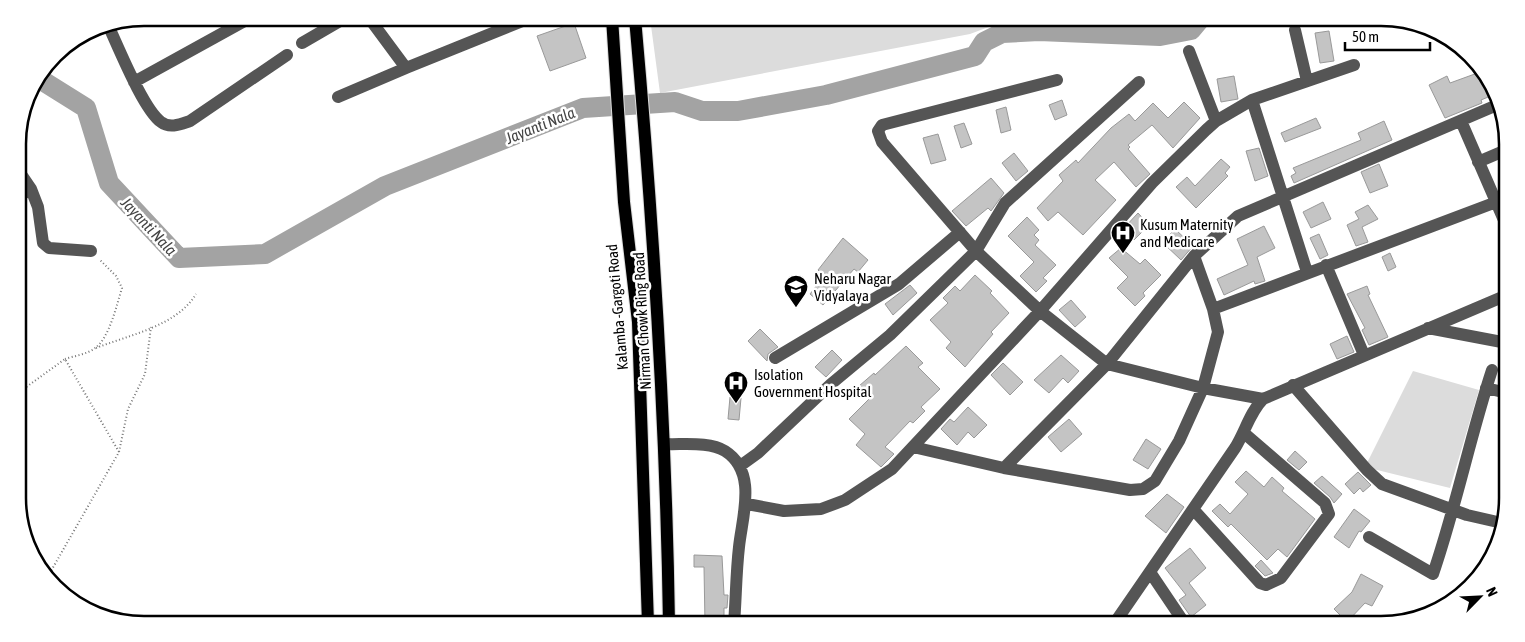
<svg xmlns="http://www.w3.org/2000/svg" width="1525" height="642" viewBox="0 0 1525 642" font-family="'Asap Condensed',sans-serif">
	<rect width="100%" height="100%" fill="#fff"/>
	<path fill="#dcdcdc" d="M650,18H992L994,25L970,34L660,93Z
		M1413,371L1479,390L1450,488L1365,467Z"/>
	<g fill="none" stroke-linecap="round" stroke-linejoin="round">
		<path stroke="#a3a3a3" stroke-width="20" d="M38,78L86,108L109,183L179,258L265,254L385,186L583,108L675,102L702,111H738L826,95L975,56L984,42L1002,33L1039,31L1160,36L1191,30L1201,18"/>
	</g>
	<path fill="#c4c4c4" stroke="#999" d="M574,23L586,58L550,71L537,36Z
		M1329,31L1334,61L1320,63L1315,33Z
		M1483,71L1493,95L1481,100L1482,103L1445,118L1429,85L1447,76L1450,83Z
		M1234,76L1238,99L1221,102L1217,79Z
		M1062,100L1067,115L1055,120L1049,105Z
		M1184,102L1200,118L1173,148L1152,125L1128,145L1130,147L1128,149L1150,174L1136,187L1114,162L1095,180L1116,200L1083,235L1058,212L1048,221L1037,208L1063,181L1059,175L1076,160L1078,163L1111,128L1129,114L1135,121L1153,103L1168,118Z
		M1006,107L1011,130L1001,133L996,110Z
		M1316,118L1321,128L1285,142L1281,133Z
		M1384,121L1392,140L1294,183L1291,176L1296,173L1293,168L1361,140L1358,133Z
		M964,123L972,144L961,148L954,126Z
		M938,134L946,160L931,164L923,138Z
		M1259,148L1268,176L1255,181L1246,151Z
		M1014,153L1028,171L1016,181L1002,163Z
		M1221,159L1230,167L1225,173L1228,176L1196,208L1176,187L1187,177L1195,186Z
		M1379,164L1388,186L1370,193L1361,172Z
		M991,178L1004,193L991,211L988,208L966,226L952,211Z
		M1323,202L1331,219L1311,228L1303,212Z
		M1368,205L1378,219L1362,227L1368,242L1356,246L1347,225L1359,219L1355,212Z
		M1138,213L1149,225L1134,240L1123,229Z
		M1027,217L1039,230L1034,235L1039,240L1035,245L1056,265L1043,278L1047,281L1036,292L1020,276L1034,262L1008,236Z
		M1264,226L1275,248L1257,257L1265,281L1255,284L1254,281L1224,295L1217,279L1248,265L1237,239Z
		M1175,229L1193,246L1181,260L1162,242Z
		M1319,234L1328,255L1320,259L1310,238Z
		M843,238L868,260L858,272L854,269L823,305L810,294L824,276L818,270Z
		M1121,248L1140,264L1145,259L1161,275L1143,293L1145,296L1135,306L1117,288L1128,277L1109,258Z
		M1390,253L1396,267L1388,271L1382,257Z
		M975,275L992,291L990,293L1009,313L991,332L993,334L965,367L946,348L951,342L930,320L948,303L943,298L955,286L960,291Z
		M910,285L917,293L893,315L885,304Z
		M1367,286L1370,294L1368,295L1388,337L1369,345L1362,330L1365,328L1347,294Z
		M1071,300L1086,317L1075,327L1059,310Z
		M760,329L778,347L768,354L767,361L748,341Z
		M1347,336L1354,352L1337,359L1330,344Z
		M906,346L923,363L918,367L940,389L921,407L925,411L913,423L910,421L885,447L894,454L881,467L856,445L865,434L849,419L870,398L859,386L874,373L875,375Z
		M832,350L842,360L826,377L815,367Z
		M1061,355L1079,371L1068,383L1063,378L1049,393L1034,380Z
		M1003,363L1023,382L1010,395L991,375Z
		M730,397L741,398L739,420L728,419Z
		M968,407L987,425L974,438L968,432L957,445L941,429L950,419L954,422Z
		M1069,419L1082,434L1061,452L1048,437Z
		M1146,439L1161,449L1148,469L1133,460Z
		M1295,451L1307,462L1299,470L1287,460Z
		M1246,471L1264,487L1272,477L1284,488L1282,491L1315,519L1287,557L1278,549L1267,560L1231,524L1228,527L1212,511L1220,504L1230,514L1248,494L1235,482Z
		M1358,472L1371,485L1363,492L1360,488L1354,494L1345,484Z
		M1322,476L1342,494L1334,503L1330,497L1314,483Z
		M1167,494L1184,507L1166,533L1145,516Z
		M1354,509L1370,521L1361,532L1359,531L1349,548L1334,537Z
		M1190,548L1206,568L1189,583L1206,605L1191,617L1179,600L1186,595L1165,568Z
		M694,555L722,556L724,595H728L727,608H724V624H705L704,567H694Z
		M1261,560L1273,573L1265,576L1255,566Z
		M1361,574L1383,586L1372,606L1365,603L1347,622L1334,609L1352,592Z"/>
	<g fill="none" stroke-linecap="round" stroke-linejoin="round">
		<defs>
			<path id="major" d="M612,18L624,202L638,322L648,624
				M635,18C653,220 666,421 669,624"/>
		</defs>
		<use href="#major" stroke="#dbdbdb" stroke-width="14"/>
		<path stroke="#777" stroke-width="2" stroke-dasharray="1 2.5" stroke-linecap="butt" d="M96,348C129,335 177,326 196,294
			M65,359C74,356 88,354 95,348C109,339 117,304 122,288L116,276L100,260
			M18,393L65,359L119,452L47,578
			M119,452L128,409L145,374L151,327"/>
		<path stroke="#555" stroke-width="12" d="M369,18L406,68L530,18
			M108,25C118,46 143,109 161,122C170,129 181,124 190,121L287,55
			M1295,30L1307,81
			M302,43L345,18
			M1189,51L1216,121
			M1057,80L882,125L878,131L882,142L976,251L1040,311L1107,364L1203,388L1263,399
			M134,82L250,18
			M338,97L406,68
			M1252,100L1307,272
			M1461,121L1507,227
			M1478,162L1506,150
			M18,170L31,189L38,207L43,243L49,248L91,251
			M18,197L31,189
			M1326,265L1364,355
			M1213,309L1507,198
			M1428,328L1507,343
			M775,358L899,284L960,232
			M1293,385L1367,470L1382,484L1467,515L1502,523
			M1486,388L1507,393
			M664,444C682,445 709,441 725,451C758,472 742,517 739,547C736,573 736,599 734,624
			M913,447L1004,468L1130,490L1143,489L1155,481L1179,441L1203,388L1218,332L1213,309L1194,256
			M740,466L758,453L831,384L890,335L976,251L1005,203L1139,82
			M1004,468L1107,364L1194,256L1238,216L1497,105
			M747,504L784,511L821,509L845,500L892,469L1040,311L1152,183L1206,130L1216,121L1252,100L1354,65
			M1193,509L1260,583L1266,585L1281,578L1329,514L1325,503L1244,433
			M1369,537L1433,574C1456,507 1470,437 1492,370
			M1150,572L1185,624
			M1114,624L1235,448C1245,432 1250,412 1263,399L1507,295"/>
		<use href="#major" stroke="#000" stroke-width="12"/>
	</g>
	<defs>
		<symbol id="hospital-pin" viewBox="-11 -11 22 30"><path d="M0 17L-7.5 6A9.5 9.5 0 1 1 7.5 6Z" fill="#000" stroke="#fff"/><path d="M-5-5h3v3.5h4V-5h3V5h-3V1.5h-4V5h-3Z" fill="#fff"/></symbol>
		<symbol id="university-pin" viewBox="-11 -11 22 30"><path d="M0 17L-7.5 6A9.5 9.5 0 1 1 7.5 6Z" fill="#000" stroke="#fff"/><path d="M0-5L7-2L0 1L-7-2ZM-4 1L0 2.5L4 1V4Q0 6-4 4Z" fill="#fff"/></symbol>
	</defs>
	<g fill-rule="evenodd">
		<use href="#hospital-pin" x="1109" y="219" width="28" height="38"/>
		<use href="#university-pin" x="782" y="273" width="28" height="38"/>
		<use href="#hospital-pin" x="722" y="369" width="28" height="38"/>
	</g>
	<g text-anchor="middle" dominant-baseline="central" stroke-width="5" stroke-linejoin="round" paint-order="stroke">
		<g font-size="15" fill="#000" stroke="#fff" text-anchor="start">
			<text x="1140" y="224">Kusum Maternity<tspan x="1140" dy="17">and Medicare</tspan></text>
			<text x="814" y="278">Neharu Nagar<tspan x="814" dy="17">Vidyalaya</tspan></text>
			<text x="754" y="374">Isolation<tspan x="754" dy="17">Government Hospital</tspan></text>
		</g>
		<g font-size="15" fill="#000" stroke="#fff">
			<text transform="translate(617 307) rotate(-95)">Kalamba -Gargoti Road</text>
			<text transform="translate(642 321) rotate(-93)">Nirman Chowk Ring Road</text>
		</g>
		<g font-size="16" font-style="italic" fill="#444" stroke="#fff">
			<text transform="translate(540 125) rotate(-22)">Jayanti Nala</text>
			<text transform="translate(149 226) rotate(47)">Jayanti Nala</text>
		</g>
	</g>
	<path d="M0 0H1525V642H0ZM144 26H1381A118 118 0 0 1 1499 144V498A118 118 0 0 1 1381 616H144A118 118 0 0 1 26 498V144A118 118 0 0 1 144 26Z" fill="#fff" fill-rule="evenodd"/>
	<path fill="none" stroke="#000" stroke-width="2.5" d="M144 26H1381A118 118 0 0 1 1499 144V498A118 118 0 0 1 1381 616H144A118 118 0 0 1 26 498V144A118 118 0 0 1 144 26Z"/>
	<g transform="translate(1480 597) rotate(66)" stroke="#ffffff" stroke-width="4" paint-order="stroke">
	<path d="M0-4L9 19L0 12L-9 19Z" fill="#000000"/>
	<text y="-8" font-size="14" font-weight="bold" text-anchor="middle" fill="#000000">N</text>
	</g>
	<path d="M1345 42v8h85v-8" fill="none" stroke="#000000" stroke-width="2.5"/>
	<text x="1352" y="42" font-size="15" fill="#000000" stroke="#ffffff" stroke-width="4" paint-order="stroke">50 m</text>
</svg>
